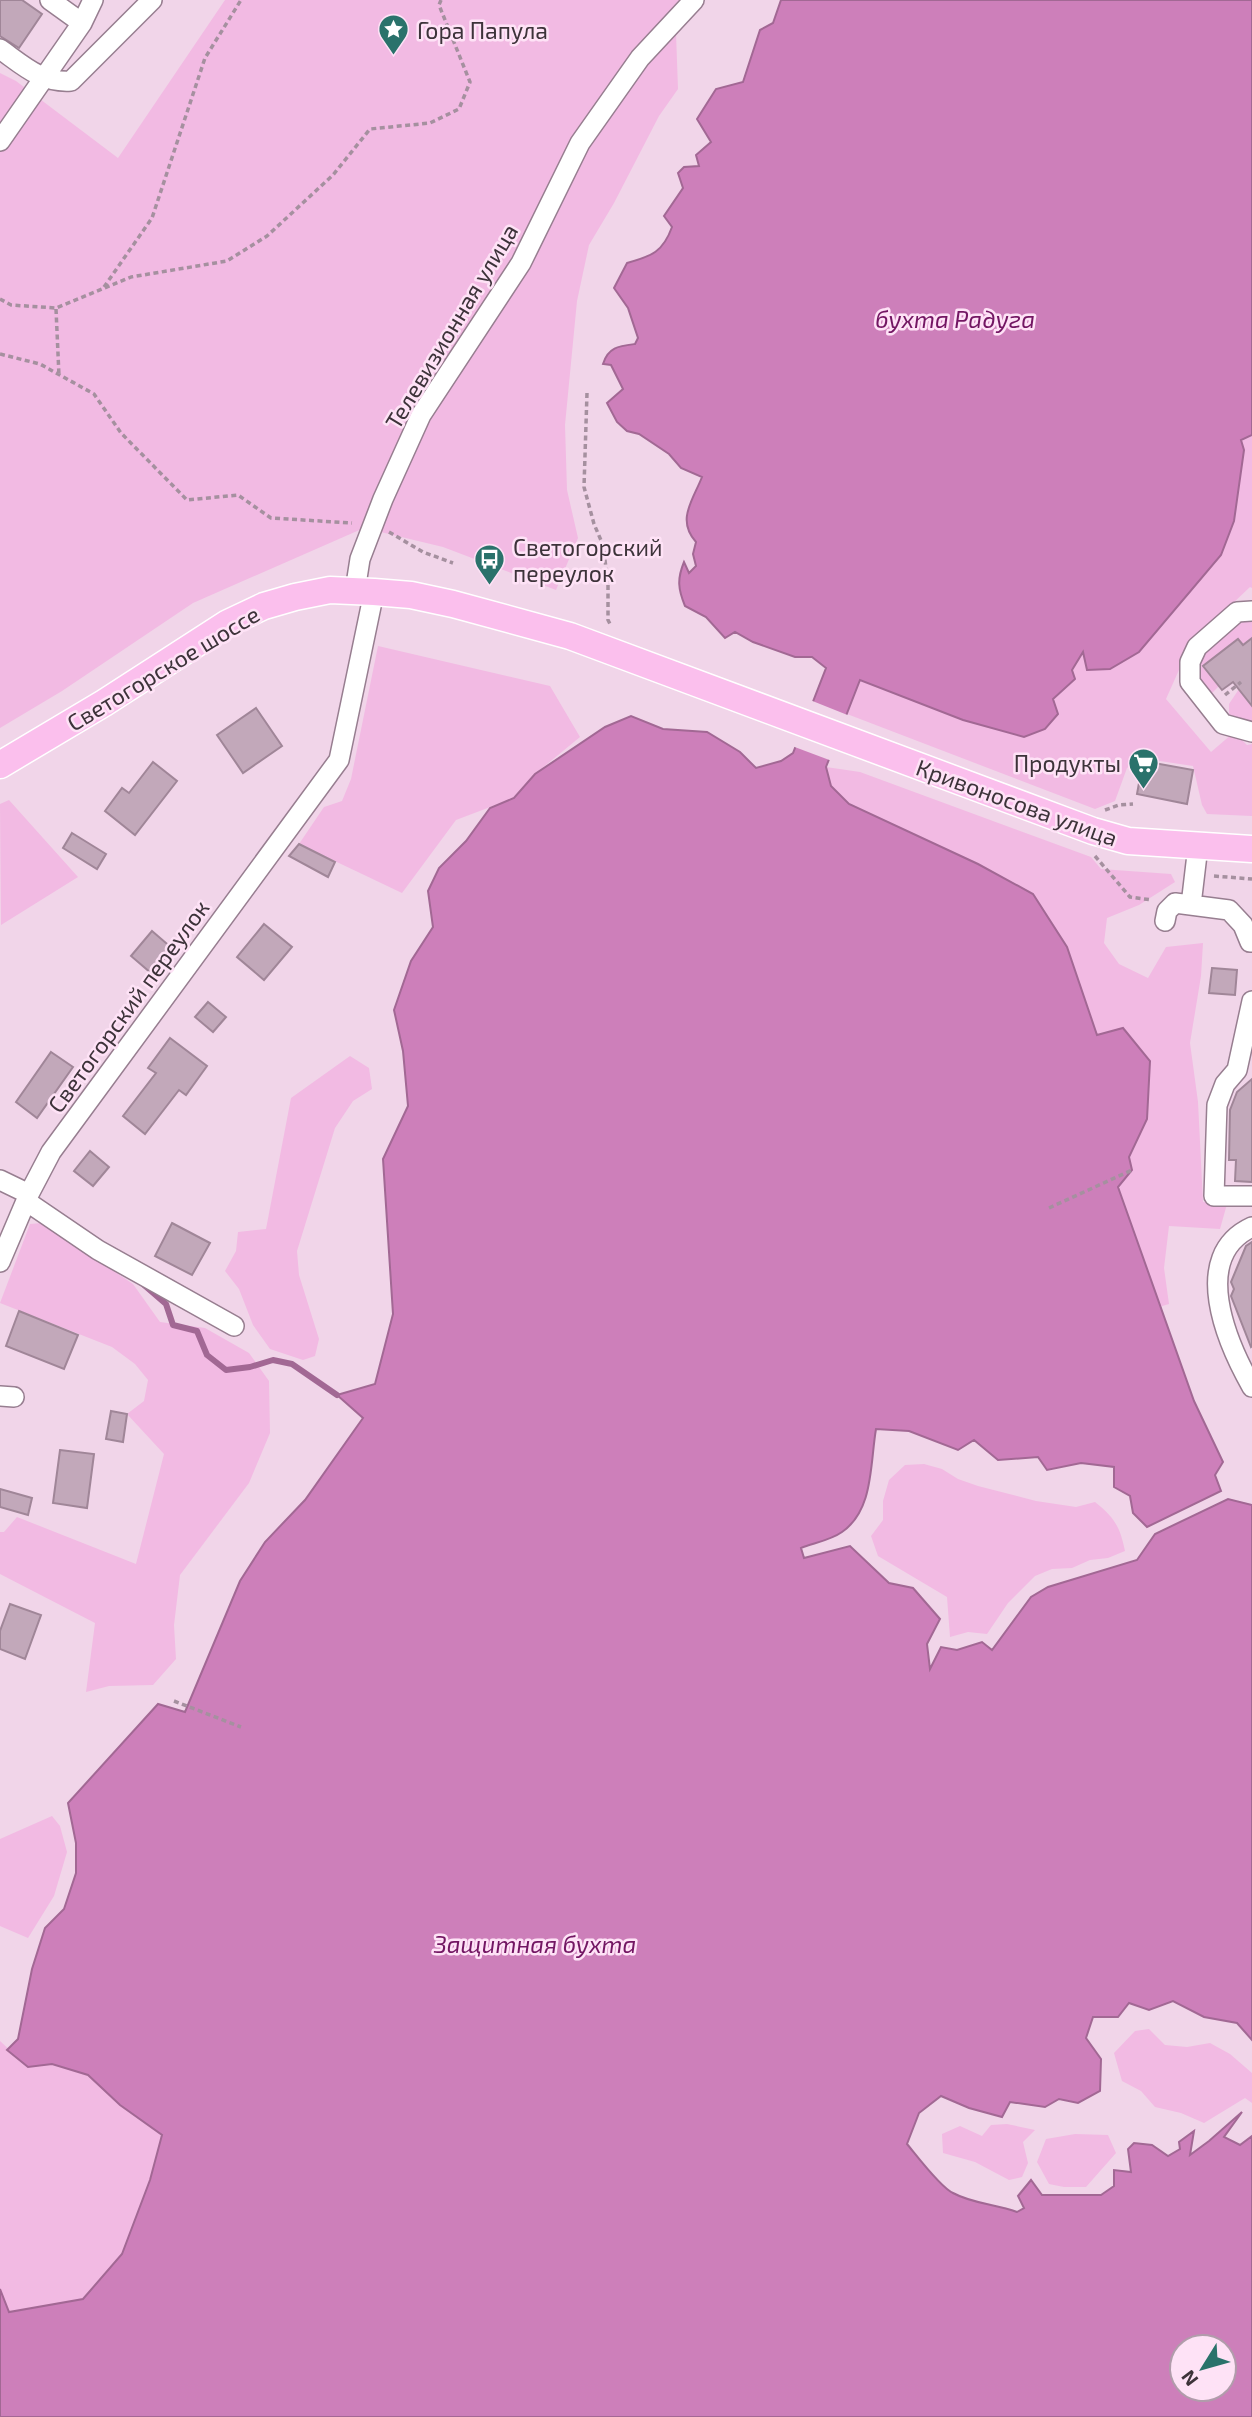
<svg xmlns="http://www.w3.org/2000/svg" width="1252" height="2417" viewBox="0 0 1252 2417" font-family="'Exo 2',sans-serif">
	<rect width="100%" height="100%" fill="#f1d5e9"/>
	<path fill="#f2bae3" d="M225,0H679L675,5L678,89L659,116L614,203L589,245L577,301L565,425L567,490L578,538L556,590L443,547L364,528L193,603L62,691L0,728V73L16,81L118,158Z
		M1252,435V588L1250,587L1191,643L1166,699L1211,752L1232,734L1237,735L1247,745L1252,744V816L1207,814L1202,805L1193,766L1140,758L1127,768L1115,801L1095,809L847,714L860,680L963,720L1053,699L1074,679L1072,670L1084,651L1088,670L1241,439Z
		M1252,619V650L1243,645L1238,639L1203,666L1219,686L1212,693H1207L1200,683L1197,660L1236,620Z
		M378,646L550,686L580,737L535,774L514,798L456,820L402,893L299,844L324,807L342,801L351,779Z
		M1239,689L1252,706V727L1229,716V704Z
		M826,767L860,772L1091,857L1101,869L1171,874L1175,882L1139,905L1107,918L1104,943L1119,964L1148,978L1166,947L1203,943L1201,976L1190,1043L1198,1102L1203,1202L1227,1204L1220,1229L1169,1226L1164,1268L1169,1304L1159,1307L1118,1187L1132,1171L1129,1157L1147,1119L1097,1035L1067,947L978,864L849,804L831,786Z
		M9,800L78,877L1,925L0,804Z
		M350,1056L369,1068L372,1089L353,1101L335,1128L297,1251L299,1275L319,1339L315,1356L303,1360L270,1349L253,1325L239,1289L225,1271L236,1251L238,1232L266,1229L291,1098Z
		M42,1223L133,1284L160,1322L205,1328L249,1353L269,1381L270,1433L249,1483L180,1575L174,1625L176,1659L153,1685L109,1686L86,1692L95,1623L0,1574V1532H4L17,1517L136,1564L164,1454L127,1414L144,1401L148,1380L135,1364L112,1347L0,1303L30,1224Z
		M924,1464L942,1469L958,1479L978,1486L1036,1501L1076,1507L1095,1502C1115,1518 1120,1527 1125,1551L1108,1558L1090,1560L1072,1568L1052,1569L1035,1576L1008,1603L987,1634L968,1632L950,1637L947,1597L878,1556L871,1536L883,1520V1501L889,1480L905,1465Z
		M52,1816L60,1826L67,1852L54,1896L28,1938L0,1926V1839Z
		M1149,2029L1165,2045L1187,2047L1210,2043L1230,2054L1252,2073V2103L1245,2098L1204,2123L1181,2113L1155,2107L1141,2091L1122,2081L1114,2053L1135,2031Z
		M0,2041L28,2067L51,2064L88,2075L120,2105L162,2135L150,2180L122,2254L83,2299L9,2312L0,2289Z
		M1007,2124L1035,2130L1023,2142L1028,2163L1022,2177L1009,2180L975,2162L943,2153L942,2134L960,2126L982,2136L991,2125Z
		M1075,2134L1108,2135L1116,2153L1086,2187H1064L1049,2184L1037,2162L1046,2139Z"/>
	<path fill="#cd7fba" stroke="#a26894" stroke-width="2" fill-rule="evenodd" d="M781,0H1252V435L1241,440L1244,450L1234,521L1221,555L1139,652L1110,669L1087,670L1083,652L1072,670L1075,679L1053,699L1058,714L1045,729L1024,737L963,720L860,680L826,767L831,786L849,804L978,864L1033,894L1067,947L1097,1035L1123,1028L1150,1061L1147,1119L1129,1157L1132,1170L1118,1187L1194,1401L1223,1462L1215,1475L1221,1491L1147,1527L1133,1513L1130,1496L1114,1487V1467L1081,1463L1047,1470L1038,1457L998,1460L974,1440L958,1450L909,1431L876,1429C870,1463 874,1510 842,1532C831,1540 814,1543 801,1548L804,1558L850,1546L889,1583L913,1588L940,1619L927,1644L930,1669L941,1647L957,1650L982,1642L992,1650L1031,1597L1048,1587L1137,1560L1155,1534L1228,1499L1252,1505V2040L1237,2023L1204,2017L1173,2001L1149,2010L1129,2003L1118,2017H1093L1086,2038L1101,2059L1100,2091L1078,2103L1059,2099L1045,2107L1010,2102L1002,2117L969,2108L941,2096L919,2113L907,2144C917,2156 941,2188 953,2193C973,2204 996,2204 1017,2212L1024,2208L1018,2196L1031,2180L1042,2195H1101L1114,2186V2170L1131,2172L1128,2149L1134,2143L1152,2145L1168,2156L1180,2149L1179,2142L1194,2131L1190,2155L1209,2141L1242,2112L1224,2137L1240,2145L1252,2136V2417H0V2289L9,2312L83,2299L122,2254L150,2180L162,2135L120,2105L88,2075L52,2064L28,2067L7,2050L18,2039L32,1969L45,1928L64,1909L76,1873V1843L68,1803L158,1704L185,1712L240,1581L265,1542L305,1500L363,1418L337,1395L375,1384L393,1314L383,1159L408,1106L403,1051L394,1010L411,961L433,927L428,891L439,868L466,841L490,808L514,798L535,774L605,727L631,716L663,729L707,732L740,752L756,768L781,761L793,753L826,668L812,657H795L753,642L735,632L725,638L706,617L685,606C678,589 677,579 684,562L689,573L696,566L693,554L696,542C676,520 693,500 702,477L681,468L669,454L639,434L627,431L617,422L607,403L623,389L611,365L603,364C608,347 619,346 635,344L638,338L628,308L614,288L627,263C652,256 663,252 672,227L664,216L683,188L678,173L684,167L699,166L696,155L711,142L697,119L716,89L743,82L760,30L773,23ZM1182,2347H1224V2389H1182Z"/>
	<path fill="#f1d5e9" d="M810,700L850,716L832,761L792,746Z"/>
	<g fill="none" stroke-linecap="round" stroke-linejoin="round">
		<path stroke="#a26894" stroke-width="6" d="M144,1285L166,1304L173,1325L197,1331L207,1355L226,1370L250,1367L273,1360L292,1364L337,1395"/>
	</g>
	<path fill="#c2a8ba" stroke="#a08698" stroke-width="2" d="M0,0H22L42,14L19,48L0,36Z
		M1252,638V706L1233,682L1222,690L1203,666L1238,639L1243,645Z
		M256,708L282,746L243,773L217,735Z
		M1143,761L1193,770L1187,804L1137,794Z
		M153,762L177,781L135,835L105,811L122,788L129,793Z
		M72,833L106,854L97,869L63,848Z
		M299,844L335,862L328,877L289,856Z
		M264,924L292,947L264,980L237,957Z
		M152,931L173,949L151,973L131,956Z
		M1212,968L1237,970L1235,995L1209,993Z
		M208,1002L226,1017L213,1032L195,1017Z
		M170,1038L207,1066L186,1095L179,1090L145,1134L123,1116L156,1073L148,1068Z
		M51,1052L73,1067L37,1118L16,1102Z
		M1252,1079V1182L1235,1181L1236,1160H1229L1230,1110L1237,1092Z
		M90,1151L109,1167L93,1186L74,1171Z
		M172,1223L210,1243L192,1275L155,1256Z
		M1252,1242V1346L1251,1347L1231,1296L1234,1289L1231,1282L1246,1246Z
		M19,1311L78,1335L64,1369L6,1346Z
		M111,1411L127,1414L123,1442L106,1439Z
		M60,1450L94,1454L87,1508L53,1503Z
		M0,1489L32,1498L28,1515L0,1507Z
		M10,1604L41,1615L25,1659L0,1649V1631Z"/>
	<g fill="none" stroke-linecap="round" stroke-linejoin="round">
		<defs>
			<path id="minor" d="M50,0L82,23
				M0,49C24,66 41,83 71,81L152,0
				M0,141L82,23L93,0
				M355,591L360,559L383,499L421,415L521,263L580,143L640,58L694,0
				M1252,611L1237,612L1197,647L1190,662V682L1223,724L1252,732
				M1191,905L1198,846
				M1165,921L1167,911L1175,903L1229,910L1243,925L1250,942H1252
				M1252,1001L1237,1070L1225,1084L1217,1105L1214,1196H1252
				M0,1180L29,1194
				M26,1201L98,1250L234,1326
				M1252,1227C1189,1256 1227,1343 1252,1387
				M0,1262L29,1194L51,1152L339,760L374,592
				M0,1396L14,1397"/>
			<path id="major" d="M0,765L104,703L228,623L264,606L295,597L330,590L374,592L411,595L453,604L570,636L1093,831L1128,841L1252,849"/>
		</defs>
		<use href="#minor" stroke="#977e90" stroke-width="22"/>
		<use href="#major" stroke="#fff" stroke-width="29"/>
		<path stroke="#a5909f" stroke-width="3.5" stroke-dasharray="5 3.5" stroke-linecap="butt" d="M104,287L152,218L205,58L241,0
			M0,299L11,305L56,308L131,277L227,261L267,236L333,175L370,129L430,123L459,109L470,82L439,5L441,0
			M56,309L59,376
			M0,354L40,364L94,394L121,433L187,500L238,495L271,518L352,523
			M587,393L584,487L594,524L603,545L608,583V620L611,626
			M389,532L423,552L453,563
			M1225,695L1241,682
			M1105,810L1119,805L1133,804
			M1095,856L1130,897L1152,900
			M1214,876L1252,879
			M1049,1208L1132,1170
			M174,1701L241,1727"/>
		<use href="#minor" stroke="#fff" stroke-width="19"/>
		<use href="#major" stroke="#fbbfed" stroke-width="26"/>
	</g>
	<defs>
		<symbol id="sight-pin" viewBox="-11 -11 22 30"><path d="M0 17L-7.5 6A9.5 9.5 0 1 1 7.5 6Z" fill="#2a726b" stroke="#fee2f6"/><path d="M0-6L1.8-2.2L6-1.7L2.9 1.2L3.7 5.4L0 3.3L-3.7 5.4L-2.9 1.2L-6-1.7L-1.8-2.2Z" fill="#fff"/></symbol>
		<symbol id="bus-pin" viewBox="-11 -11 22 30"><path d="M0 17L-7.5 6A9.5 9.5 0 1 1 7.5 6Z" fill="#2a726b" stroke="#fee2f6"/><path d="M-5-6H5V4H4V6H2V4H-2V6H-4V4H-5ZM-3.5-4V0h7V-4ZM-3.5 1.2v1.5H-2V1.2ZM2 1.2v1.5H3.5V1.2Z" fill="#fff"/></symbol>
		<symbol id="supermarket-pin" viewBox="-11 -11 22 30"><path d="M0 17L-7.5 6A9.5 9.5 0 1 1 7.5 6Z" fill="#2a726b" stroke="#fee2f6"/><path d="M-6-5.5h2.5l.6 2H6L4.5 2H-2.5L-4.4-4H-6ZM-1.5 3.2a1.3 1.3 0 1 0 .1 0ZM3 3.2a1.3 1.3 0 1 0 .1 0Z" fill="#fff"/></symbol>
	</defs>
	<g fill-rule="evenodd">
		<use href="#sight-pin" x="376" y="12" width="35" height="47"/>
		<use href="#bus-pin" x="472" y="542" width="35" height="47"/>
		<use href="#supermarket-pin" x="1126" y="746" width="35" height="47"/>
	</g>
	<g text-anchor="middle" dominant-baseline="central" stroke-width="5" stroke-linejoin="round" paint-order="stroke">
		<g font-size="23" fill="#3d333a" stroke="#fee2f6" text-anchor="start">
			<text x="417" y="30">Гора Папула</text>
			<text x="513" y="547">Светогорский<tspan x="513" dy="26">переулок</tspan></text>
			<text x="1121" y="763" text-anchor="end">Продукты</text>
		</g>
		<g font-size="23" fill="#3d333a" stroke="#fee2f6">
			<text transform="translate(451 326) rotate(-59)">Телевизионная улица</text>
			<text transform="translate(163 668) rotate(-31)">Светогорское шоссе</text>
			<text transform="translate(1017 802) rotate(20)">Кривоносова улица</text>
			<text transform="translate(128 1006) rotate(-54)">Светогорский переулок</text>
		</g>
		<g font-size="24" font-style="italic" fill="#731663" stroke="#fee2f6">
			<text x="955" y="318">бухта Радуга</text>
			<text x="535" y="1943">Защитная бухта</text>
		</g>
	</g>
	<g transform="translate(1203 2368) rotate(233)"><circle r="33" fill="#fee2f6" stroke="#b19cab" stroke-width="2"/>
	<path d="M0-5L12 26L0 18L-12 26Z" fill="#2a726b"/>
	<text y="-10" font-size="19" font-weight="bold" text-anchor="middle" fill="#3d333a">N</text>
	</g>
</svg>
